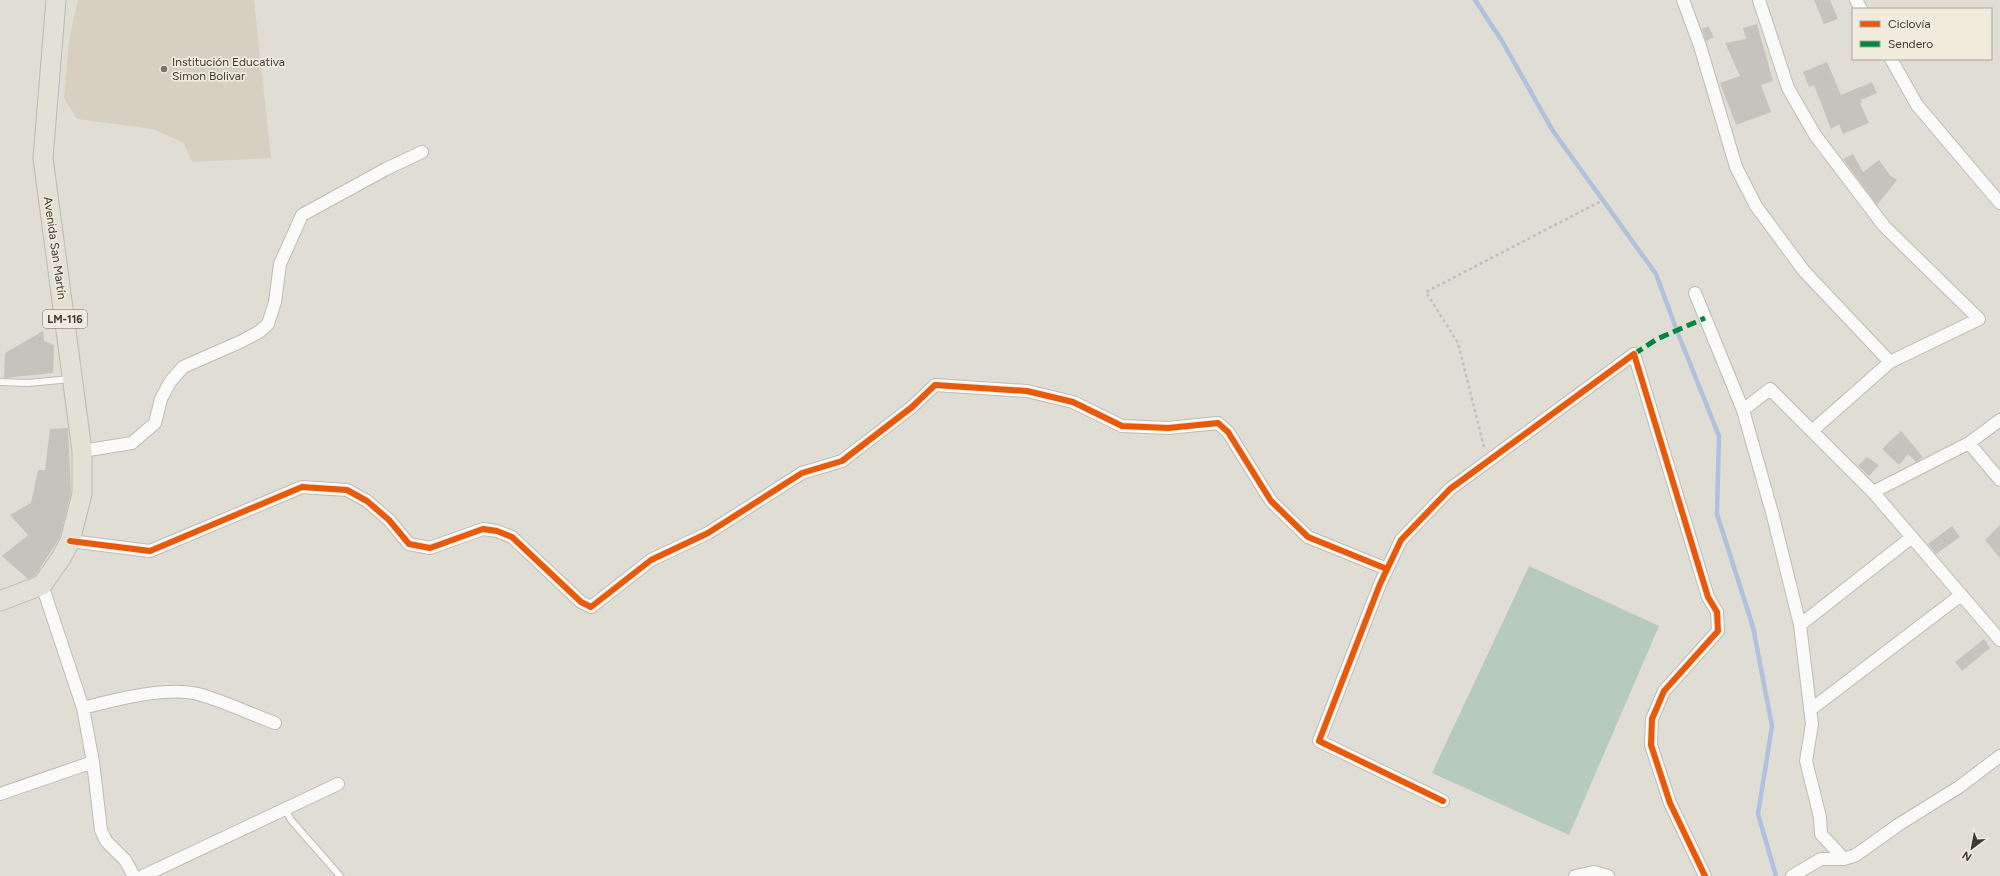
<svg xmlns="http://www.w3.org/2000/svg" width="2000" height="876" viewBox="0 0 2000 876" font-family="Figtree,sans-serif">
	<rect width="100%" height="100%" fill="#e0ddd5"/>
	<path fill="#d7d0c2" d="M78,0H254L271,158L192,162L184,143L153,129L77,119L64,98L69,40Z"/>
	<path fill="#b7cbbd" d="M1529,566L1659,626L1569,835L1432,773Z"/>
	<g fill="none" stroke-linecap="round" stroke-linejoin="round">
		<path stroke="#b0c1e0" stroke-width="4.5" d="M1475,0L1502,41L1553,131L1656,274L1677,331L1719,436L1717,514L1753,627L1772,726L1758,814L1776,876"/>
	</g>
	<path fill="#c6c3bd" d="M1814,0H1830L1838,19L1824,24Z
		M1757,24L1773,81L1761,85L1771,112L1736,125L1720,83L1740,76L1725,43L1746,39L1743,28Z
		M1708,26L1714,37L1706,41L1702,29Z
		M1827,62L1841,95L1872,82L1877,93L1861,100L1862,103H1860L1869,123L1843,134L1839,124L1831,129L1814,85L1809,87L1803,72Z
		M1853,154L1863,172L1879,160L1890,175L1897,180L1877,205L1843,159Z
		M43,331L44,341L54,345L53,373L4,378L5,353Z
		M68,428L71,493L60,537L35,576L28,579L2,556L28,535L10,515L31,503L38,470H45L50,429Z
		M1901,431L1923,457L1916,462L1908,454L1899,465L1882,449Z
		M1867,457L1879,465L1869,476L1858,466Z
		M2000,525V558L1985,540Z
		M1952,526L1960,537L1936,554L1928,544Z
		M1984,639L1990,648L1962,671L1955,662Z"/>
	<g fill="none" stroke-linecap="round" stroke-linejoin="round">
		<defs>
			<path id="service" d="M0,382L28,383L71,379
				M285,809L291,820L340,876"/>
			<path id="minor" d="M1683,0L1700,46L1736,167L1756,206L1804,271L1890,362
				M1759,0L1788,88L1815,135L1884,226L1979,319L1890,362L1812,431
				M1856,0L1861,9
				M1891,59L1917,105L2000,203
				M1695,293L1743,410L1773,516L1800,625L1812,724L1806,761L1820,817L1821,834L1844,859
				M1743,410L1770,389L1873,492L2000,640
				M1969,443L2000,480
				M82,451L132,443L155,423L161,399L170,382L183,367L240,342L259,332L268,324L275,302L280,264L302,215L386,169L422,152
				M1873,492L1969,443L2000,420
				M70,541L150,551L302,487L347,490L367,501L389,520L409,544L430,548L483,529L497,531L512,537L581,602L591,607L651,560L708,533L802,473L842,461L912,407L935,385L1027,391L1073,402L1122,426L1168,428L1218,423L1228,432L1271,501L1308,537L1387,569
				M42,585L83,708L93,762L101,830L106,841L125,860L134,876
				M1800,625L1912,537
				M83,708C114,700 166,686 198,694C224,701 250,714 275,723
				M1810,710L1961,595
				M0,794L93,762
				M1443,801L1319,741L1380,584L1401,540L1450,489L1634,354L1708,597L1717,612L1718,631L1664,691L1652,719L1651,745L1670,803L1705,876
				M143,876L338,784
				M1575,876L1594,872L1608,876
				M1792,876L1821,859H1844L1856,855L1898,825L1959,787L2000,756"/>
			<path id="primary" d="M0,601L42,585L61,558L70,541L82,494V451L43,158L56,0"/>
		</defs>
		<use href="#service" stroke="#bebbb5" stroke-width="8"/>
		<use href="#minor" stroke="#bebbb5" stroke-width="14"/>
		<use href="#primary" stroke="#bbbab5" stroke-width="21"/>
		<path stroke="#c1bfbd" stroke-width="2.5" stroke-dasharray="3 3" stroke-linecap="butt" d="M1484,447L1458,343L1426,292L1603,200"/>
		<use href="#service" stroke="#fafaf9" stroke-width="6"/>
		<use href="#minor" stroke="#fafaf9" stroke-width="12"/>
		<use href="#primary" stroke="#e3e0d5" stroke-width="19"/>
		<path stroke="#00873e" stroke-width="5" stroke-dasharray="10 5" stroke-linecap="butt" d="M1634,354L1657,339L1705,318"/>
		<defs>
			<path id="cycleway" d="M70,541L150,551L302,487L347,490L367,501L389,520L409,544L430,548L483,529L497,531L512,537L581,602L591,607L651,560L708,533L802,473L842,461L912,407L935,385L1027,391L1073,402L1122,426L1168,428L1218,423L1228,432L1271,501L1308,537L1387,569
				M1443,801L1319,741L1380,584L1401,540L1450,489L1634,354L1708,597L1717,612L1718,631L1664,691L1652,719L1651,745L1670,803L1705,876"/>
		</defs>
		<use href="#cycleway" stroke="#f1ebde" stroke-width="8"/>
		<use href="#cycleway" stroke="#e8590c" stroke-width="6"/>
	</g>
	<circle fill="#76746e" stroke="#f1ebde" stroke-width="1.5" cx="164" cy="69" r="4"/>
	<g text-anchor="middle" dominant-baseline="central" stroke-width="3.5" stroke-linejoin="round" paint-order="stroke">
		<rect fill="#f1ebde" stroke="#737068" stroke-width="1" x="43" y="310" width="44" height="18" rx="3"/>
		<g font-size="11" font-weight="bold" fill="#3d3b36">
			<text x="65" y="319">LM-116</text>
		</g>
		<g font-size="12" fill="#3d3b36" stroke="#f1ebde" text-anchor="start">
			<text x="172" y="62">Institución Educativa<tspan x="172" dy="14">Simon Bolivar</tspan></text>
		</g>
		<g font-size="12" fill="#3d3b36" stroke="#f1ebde">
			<text transform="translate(55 248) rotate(82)">Avenida San Martín</text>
		</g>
	</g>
	<rect x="1852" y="8" width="140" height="52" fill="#f1ebde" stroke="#a9a59b"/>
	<rect x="1860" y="21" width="20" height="6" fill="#e8590c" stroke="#a9a59b"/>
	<text x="1888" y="28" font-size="12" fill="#3d3b36">Ciclovía</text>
	<rect x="1860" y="41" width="20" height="6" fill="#00873e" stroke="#a9a59b"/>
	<text x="1888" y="48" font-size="12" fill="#3d3b36">Sendero</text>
	<g transform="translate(1972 848) rotate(212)" stroke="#f1ebde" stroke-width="3" paint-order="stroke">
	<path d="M0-3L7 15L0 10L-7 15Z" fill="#3d3b36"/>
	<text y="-6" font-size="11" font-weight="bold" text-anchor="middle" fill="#3d3b36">N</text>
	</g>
</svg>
